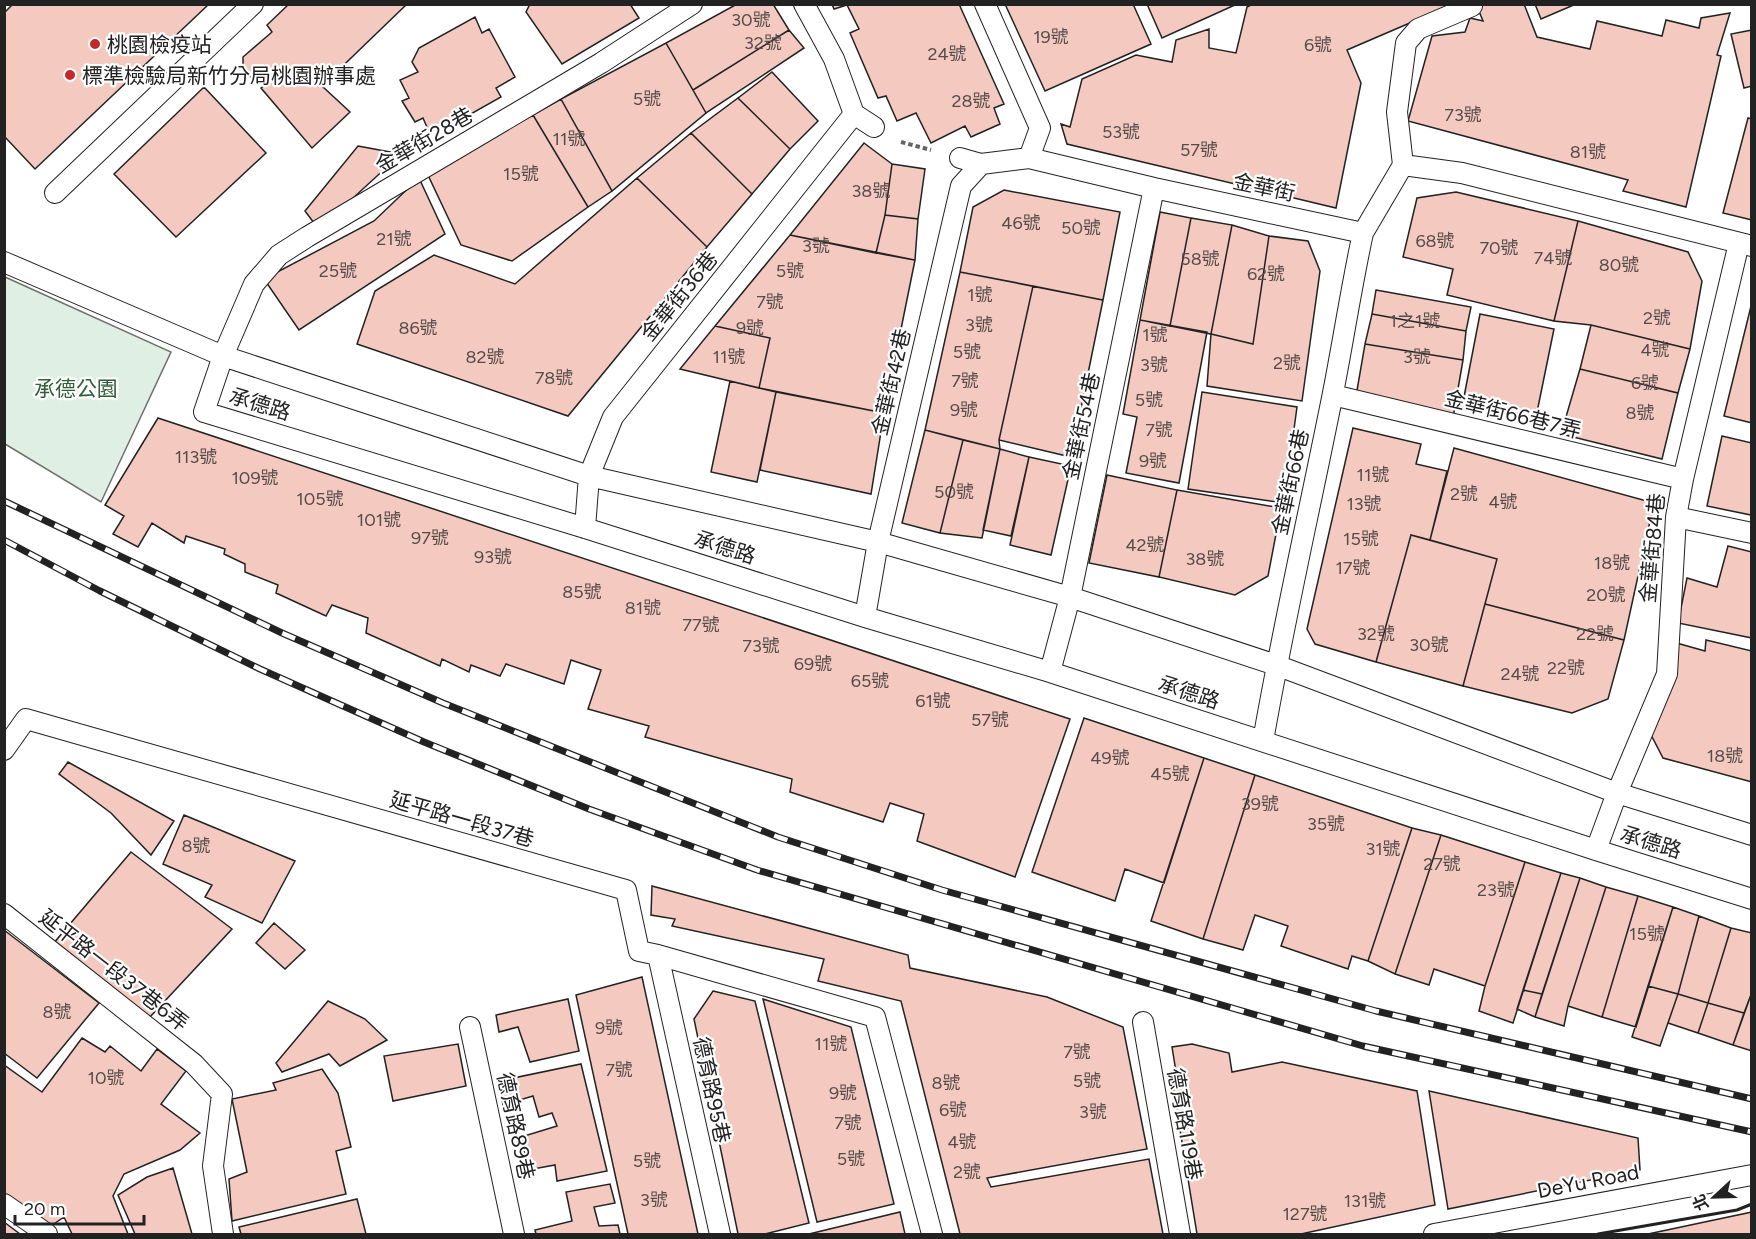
<svg xmlns="http://www.w3.org/2000/svg" width="1756" height="1239" viewBox="0 0 1756 1239" font-family="Figtree,'Noto Sans TC',sans-serif">
	<rect width="100%" height="100%" fill="#fff"/>
	<path fill="#e0efe3" stroke="#6f6f6f" stroke-width="1.5" d="M5,277L171,352L101,502L5,444Z"/>
	<path fill="#f3c9c0" stroke="#222" stroke-width="1.5" d="M13,4H209L35,169L4,136V13Z
		M289,4H407L322,86L350,112L312,148L261,88L269,82L263,78H252L246,73L243,66V57L272,32L267,25Z
		M530,4H630L639,18L562,64L526,12Z
		M737,4H773L789,30L693,90L666,43Z
		M832,4H959L1004,104L994,108L1000,124L971,137L965,126L931,143L916,113L897,121L886,96L878,98L850,33L859,29L847,5L834,9Z
		M1005,4H1133L1151,44L1045,91Z
		M1147,4H1237L1162,38Z
		M1253,4H1454L1347,50L1361,83L1336,208L1067,144L1061,124L1070,127L1082,79L1136,55L1172,62L1176,40L1209,29V48L1236,53L1247,7Z
		M1476,4H1524L1537,37L1590,49L1597,21L1662,36L1666,20L1699,28L1701,18L1730,13L1717,55L1721,56L1686,207L1623,191L1628,180L1408,121L1432,36L1465,32L1470,18L1483,21Z
		M1535,4H1576L1541,19Z
		M475,17L482,33L489,29L515,77L496,88L501,97L462,119L453,117L429,132L423,118L415,122L402,101L409,98L400,80L418,72L412,62L419,48Z
		M789,30L804,48L706,113L693,90Z
		M1752,30V86L1744,88L1731,34Z
		M666,43L706,113L612,191L561,99Z
		M772,72L818,121L790,149L738,98Z
		M204,87L266,153L176,237L114,174Z
		M738,98L790,149L752,194L691,133Z
		M561,99L612,191L588,207L533,115Z
		M533,115L588,207L512,261L461,245L427,173Z
		M1748,118L1752,119V220L1723,213Z
		M691,133L752,194L707,247L637,178Z
		M864,143L892,164L885,215L876,253L790,235Z
		M358,146L401,154L352,199L314,223L305,211Z
		M892,164L925,169L918,219L885,215Z
		M419,178L445,234L299,330L264,279L374,221Z
		M637,178L707,247L568,416L357,344L375,291L434,255L515,284Z
		M1004,190L1120,212L1103,300L960,272L973,207Z
		M1456,192L1578,221L1554,321L1447,295L1453,269L1403,257L1417,198Z
		M1160,212L1191,218L1170,326L1140,320Z
		M885,215L918,219L915,260L876,253Z
		M1191,218L1232,225L1211,334L1170,326Z
		M1578,221L1688,252L1702,281L1690,349L1591,325L1554,321Z
		M1232,225L1269,236L1253,344L1211,334Z
		M790,235L915,260L884,413L759,388L770,338L715,326Z
		M1269,236L1308,241L1320,271L1302,401L1207,386L1211,334L1253,344Z
		M960,272L1033,286L999,440L1000,449L925,430Z
		M1033,286L1103,300L1071,457L999,440Z
		M1376,290L1471,307L1466,331L1372,314Z
		M1752,302V423L1724,416Z
		M1372,314L1466,331L1463,360L1365,344Z
		M1480,314L1554,329L1536,417L1463,402Z
		M1140,320L1207,332L1179,483L1126,473L1137,417L1123,414Z
		M1591,325L1690,349L1678,393L1580,369Z
		M715,326L770,338L759,388L680,369Z
		M1365,344L1463,360L1453,418L1355,402Z
		M1580,369L1678,393L1662,459L1561,434Z
		M730,381L776,392L757,482L711,472Z
		M776,392L884,413L871,494L760,470Z
		M1202,392L1297,407L1284,503L1188,489Z
		M158,418L1070,719L1015,877L917,841L924,814L890,803L883,822L790,792L792,779L645,737L649,726L588,709L601,670L571,660L564,684L506,664L500,676L471,665L469,672L442,659L440,666L366,633L368,618L332,605L326,616L276,593L278,585L245,572V564L224,554L225,549L186,536L184,543L152,523L138,547L113,534L124,516L105,505Z
		M1353,428L1421,444L1416,464L1447,471L1430,540L1411,535L1376,662L1315,644L1307,629Z
		M925,430L963,440L940,533L902,523Z
		M1722,436L1752,443L1751,515L1707,506Z
		M963,440L1000,449L982,538L940,533Z
		M1454,448L1654,503L1624,640L1485,604L1497,559L1430,540Z
		M1000,449L1029,457L1011,536L983,530Z
		M1029,457L1071,466L1051,555L1010,545Z
		M1107,475L1177,490L1159,577L1089,563Z
		M1177,490L1281,508L1268,576L1235,595L1159,577Z
		M1411,535L1497,559L1463,686L1376,662Z
		M1728,546L1752,552V638L1678,623L1687,578L1717,587Z
		M1485,604L1624,640L1608,699L1572,713L1463,686Z
		M1706,640L1752,651V782L1663,758L1646,725L1673,642L1705,651Z
		M1084,718L1204,758L1164,883L1125,869L1115,901L1032,872Z
		M1204,758L1255,775L1203,939L1151,921Z
		M68,762L174,821L151,855L111,813L59,774Z
		M1255,775L1412,828L1368,961L1352,956L1348,969L1281,946L1288,926L1255,915L1243,950L1203,939Z
		M184,815L295,861L262,923L205,897L212,885L163,864Z
		M1412,828L1441,835L1395,974L1368,961Z
		M1441,835L1525,862L1485,986L1434,969L1429,985L1395,974Z
		M131,852L232,929L149,1018L53,944Z
		M1525,862L1561,873L1513,1023L1479,1011L1485,986Z
		M1561,873L1580,878L1542,994L1523,990Z
		M1580,878L1606,887L1568,1006L1564,1026L1535,1017Z
		M652,886L908,955L910,968L1047,997L1123,1027L1147,1149L987,1178L991,1187L1149,1159L1163,1234H960L901,1001L818,981L824,959L672,926L675,919L651,915Z
		M1606,887L1638,896L1602,1017L1568,1006Z
		M1638,896L1673,907L1636,1027L1602,1017Z
		M1673,907L1699,916L1678,994L1648,986Z
		M1699,916L1731,928L1708,1003L1678,994Z
		M274,923L305,950L285,969L256,943Z
		M1731,928L1752,933V992L1744,1013L1708,1003Z
		M4,930L99,1003L37,1078L4,1053Z
		M642,977L698,1234H628L576,995Z
		M1648,986L1678,994L1660,1046L1632,1037Z
		M1523,990L1542,994L1535,1017L1517,1009Z
		M713,991L755,1001L809,1223L765,1234H738L694,1019Z
		M1752,992V1051L1733,1045Z
		M1678,994L1708,1003L1698,1033L1668,1023Z
		M568,999L579,1051L530,1062L518,1027L499,1032L496,1015Z
		M763,999L851,1027L894,1204L817,1222Z
		M328,1001L365,1019L387,1040L340,1066L329,1054L282,1072L276,1063Z
		M1708,1003L1744,1013L1733,1045L1698,1033Z
		M82,1038L105,1052L110,1046L141,1071L157,1049L186,1071L161,1104L200,1133L180,1150L124,1174L113,1196L128,1234H72L64,1217L48,1228L4,1196V1065L42,1092Z
		M458,1044L466,1086L393,1101L384,1056Z
		M1192,1044L1229,1053L1232,1072L1282,1062L1417,1091L1435,1205L1301,1234H1197L1172,1081L1177,1078L1172,1047Z
		M581,1064L607,1171L557,1181L555,1165L528,1170L521,1137L557,1126L552,1113L539,1117L533,1096L503,1105L499,1081Z
		M322,1069L338,1093L351,1147L336,1151L346,1194L232,1221L229,1179L247,1172L232,1099L276,1090L273,1083Z
		M1429,1091L1638,1138L1640,1170L1448,1209Z
		M173,1168L192,1234H135L118,1195L147,1177Z
		M610,1184L615,1203L594,1207L599,1226L618,1225L620,1234H536L535,1230L572,1221L566,1192Z
		M357,1199L366,1234H241L239,1227Z
		M900,1212L905,1234H809Z
		M1752,1212V1234H1648Z
		M4,1222L20,1234H4Z"/>
	<g fill="none" stroke-linecap="round" stroke-linejoin="round">
		<defs>
			<path id="lane" d="M804,4L834,59L854,114L874,127
				M985,4L1040,128L1029,158
				M960,158L981,164L1029,158L1154,188L1363,233L1403,165L1462,173L1752,246
				M1403,165L1397,112L1406,43L1418,29L1472,6
				M55,193L253,4
				M4,262L223,356L254,284L279,255L307,237L601,63L692,4
				M1333,395L1683,479
				M1676,517L1752,533
				M585,528L589,476L613,417L854,114
				M865,617L878,542L961,186L981,164
				M1050,672L1070,597L1154,188
				M1263,741C1283,626 1309,513 1332,398C1343,343 1351,288 1363,233
				M4,750L26,719L626,890L639,951L658,955L875,1017L932,1234
				M1752,835L1617,793L1276,665L1070,597L878,542L589,476L223,356L204,412L585,528L865,617L1050,672L1596,850L1752,899
				M1596,850L1617,793L1667,674L1676,517L1683,479L1739,243
				M4,914L194,1064L222,1094L213,1166L223,1234
				M658,955L720,1234
				M1143,1022L1180,1234
				M470,1027L514,1234
				M4,1204L47,1234
				M1434,1234L1752,1175"/>
		</defs>
		<use href="#lane" stroke="#222" stroke-width="22"/>
		<path stroke="#646464" stroke-width="4" stroke-dasharray="4.5 3" stroke-linecap="butt" d="M901,142L931,150"/>
		<use href="#lane" stroke="#fff" stroke-width="20"/>
		<defs>
			<path id="rail" d="M4,501L282,633L443,703L778,837L942,890L1376,1011L1752,1099
				M4,540L100,591L260,669L424,742L589,809L757,870L1363,1046L1752,1132"/>
		</defs>
		<use href="#rail" stroke="#222" stroke-width="7"/>
		<use href="#rail" stroke="#fff" stroke-width="4.5" stroke-dasharray="14" stroke-linecap="butt"/>
		<path stroke="#222" stroke-width="3" d="M1598,1234L1737,1210L1752,1204"/>
	</g>
	<g fill="#c62828" stroke="#fff" stroke-width="2">
		<circle cx="95" cy="44" r="6"/>
		<circle cx="70" cy="75" r="6"/>
	</g>
	<g text-anchor="middle" dominant-baseline="central" stroke-width="4.5" stroke-linejoin="round" paint-order="stroke">
		<g font-size="18" fill="#564c4a">
			<text x="751" y="20">30號</text>
			<text x="1051" y="37">19號</text>
			<text x="763" y="43">32號</text>
			<text x="1318" y="45">6號</text>
			<text x="947" y="54">24號</text>
			<text x="647" y="99">5號</text>
			<text x="971" y="101">28號</text>
			<text x="1463" y="115">73號</text>
			<text x="1121" y="132">53號</text>
			<text x="569" y="139">11號</text>
			<text x="1199" y="150">57號</text>
			<text x="1588" y="152">81號</text>
			<text x="521" y="174">15號</text>
			<text x="871" y="191">38號</text>
			<text x="1021" y="223">46號</text>
			<text x="1081" y="228">50號</text>
			<text x="394" y="239">21號</text>
			<text x="1435" y="241">68號</text>
			<text x="816" y="246">3號</text>
			<text x="1499" y="248">70號</text>
			<text x="1553" y="258">74號</text>
			<text x="1200" y="259">58號</text>
			<text x="1619" y="265">80號</text>
			<text x="338" y="271">25號</text>
			<text x="790" y="271">5號</text>
			<text x="1266" y="274">62號</text>
			<text x="980" y="295">1號</text>
			<text x="770" y="302">7號</text>
			<text x="1657" y="318">2號</text>
			<text x="1415" y="321">1之1號</text>
			<text x="979" y="325">3號</text>
			<text x="418" y="328">86號</text>
			<text x="750" y="328">9號</text>
			<text x="1155" y="335">1號</text>
			<text x="1655" y="350">4號</text>
			<text x="967" y="352">5號</text>
			<text x="485" y="357">82號</text>
			<text x="729" y="357">11號</text>
			<text x="1417" y="357">3號</text>
			<text x="1287" y="363">2號</text>
			<text x="1154" y="365">3號</text>
			<text x="554" y="378">78號</text>
			<text x="965" y="381">7號</text>
			<text x="1645" y="383">6號</text>
			<text x="1149" y="400">5號</text>
			<text x="964" y="410">9號</text>
			<text x="1640" y="413">8號</text>
			<text x="1159" y="430">7號</text>
			<text x="196" y="457">113號</text>
			<text x="1153" y="461">9號</text>
			<text x="1373" y="475">11號</text>
			<text x="255" y="478">109號</text>
			<text x="954" y="492">50號</text>
			<text x="1464" y="494">2號</text>
			<text x="320" y="499">105號</text>
			<text x="1503" y="502">4號</text>
			<text x="1364" y="504">13號</text>
			<text x="379" y="520">101號</text>
			<text x="430" y="538">97號</text>
			<text x="1361" y="539">15號</text>
			<text x="1145" y="545">42號</text>
			<text x="493" y="557">93號</text>
			<text x="1205" y="559">38號</text>
			<text x="1612" y="563">18號</text>
			<text x="1353" y="568">17號</text>
			<text x="582" y="592">85號</text>
			<text x="1606" y="595">20號</text>
			<text x="643" y="608">81號</text>
			<text x="701" y="625">77號</text>
			<text x="1376" y="634">32號</text>
			<text x="1595" y="634">22號</text>
			<text x="1429" y="645">30號</text>
			<text x="761" y="646">73號</text>
			<text x="813" y="664">69號</text>
			<text x="1566" y="668">22號</text>
			<text x="1520" y="674">24號</text>
			<text x="870" y="681">65號</text>
			<text x="933" y="701">61號</text>
			<text x="990" y="720">57號</text>
			<text x="1725" y="756">18號</text>
			<text x="1110" y="758">49號</text>
			<text x="1170" y="774">45號</text>
			<text x="1260" y="804">39號</text>
			<text x="1326" y="824">35號</text>
			<text x="196" y="846">8號</text>
			<text x="1383" y="849">31號</text>
			<text x="1442" y="864">27號</text>
			<text x="1496" y="890">23號</text>
			<text x="1647" y="934">15號</text>
			<text x="57" y="1012">8號</text>
			<text x="609" y="1028">9號</text>
			<text x="831" y="1044">11號</text>
			<text x="1077" y="1052">7號</text>
			<text x="619" y="1070">7號</text>
			<text x="106" y="1078">10號</text>
			<text x="1087" y="1081">5號</text>
			<text x="946" y="1083">8號</text>
			<text x="843" y="1093">9號</text>
			<text x="953" y="1110">6號</text>
			<text x="1093" y="1112">3號</text>
			<text x="848" y="1123">7號</text>
			<text x="962" y="1142">4號</text>
			<text x="851" y="1159">5號</text>
			<text x="647" y="1161">5號</text>
			<text x="967" y="1172">2號</text>
			<text x="654" y="1200">3號</text>
			<text x="1365" y="1201">131號</text>
			<text x="1305" y="1214">127號</text>
		</g>
		<g font-size="21" fill="#222" stroke="#fff" text-anchor="start">
			<text x="107" y="44">桃園檢疫站</text>
			<text x="82" y="75">標準檢驗局新竹分局桃園辦事處</text>
		</g>
		<g font-size="21" fill="#222" stroke="#fff">
			<text transform="translate(424 140) rotate(-30)">金華街28巷</text>
			<text transform="translate(1264 187) rotate(12)">金華街</text>
			<text transform="translate(679 296) rotate(-51)">金華街36巷</text>
			<text transform="translate(891 382) rotate(-77)">金華街42巷</text>
			<text transform="translate(260 404) rotate(17)">承德路</text>
			<text transform="translate(1513 414) rotate(14)">金華街66巷7弄</text>
			<text transform="translate(1081 426) rotate(-78)">金華街54巷</text>
			<text transform="translate(1290 482) rotate(-78)">金華街66巷</text>
			<text transform="translate(725 547) rotate(18)">承德路</text>
			<text transform="translate(1652 548) rotate(-85)">金華街84巷</text>
			<text transform="translate(1189 692) rotate(18)">承德路</text>
			<text transform="translate(462 819) rotate(16)">延平路一段37巷</text>
			<text transform="translate(1651 842) rotate(17)">承德路</text>
			<text transform="translate(114 970) rotate(38)">延平路一段37巷6弄</text>
			<text transform="translate(712 1090) rotate(78)">德育路95巷</text>
			<text transform="translate(1185 1124) rotate(80)">德育路119巷</text>
			<text transform="translate(516 1126) rotate(78)">德育路89巷</text>
			<text transform="translate(1588 1181) rotate(-11)">DeYu Road</text>
		</g>
		<g font-size="21" fill="#2f5e38" stroke="#fff">
			<text x="76" y="388">承德公園</text>
		</g>
	</g>
	<rect width="1756" height="1239" fill="none" stroke="#222222" stroke-width="12"/>
	<g transform="translate(1714 1197) rotate(248)" stroke="#ffffff" stroke-width="4.5" paint-order="stroke">
	<path d="M0-4.5L10 22L0 15L-10 22Z" fill="#222222"/>
	<text y="-9" font-size="16" font-weight="bold" text-anchor="middle" fill="#222222">北</text>
	</g>
	<path d="M15 1215v9h129v-9" fill="none" stroke="#222222" stroke-width="3"/>
	<text x="24" y="1215" font-size="18" fill="#222222" stroke="#ffffff" stroke-width="4.5" paint-order="stroke">20 m</text>
</svg>
